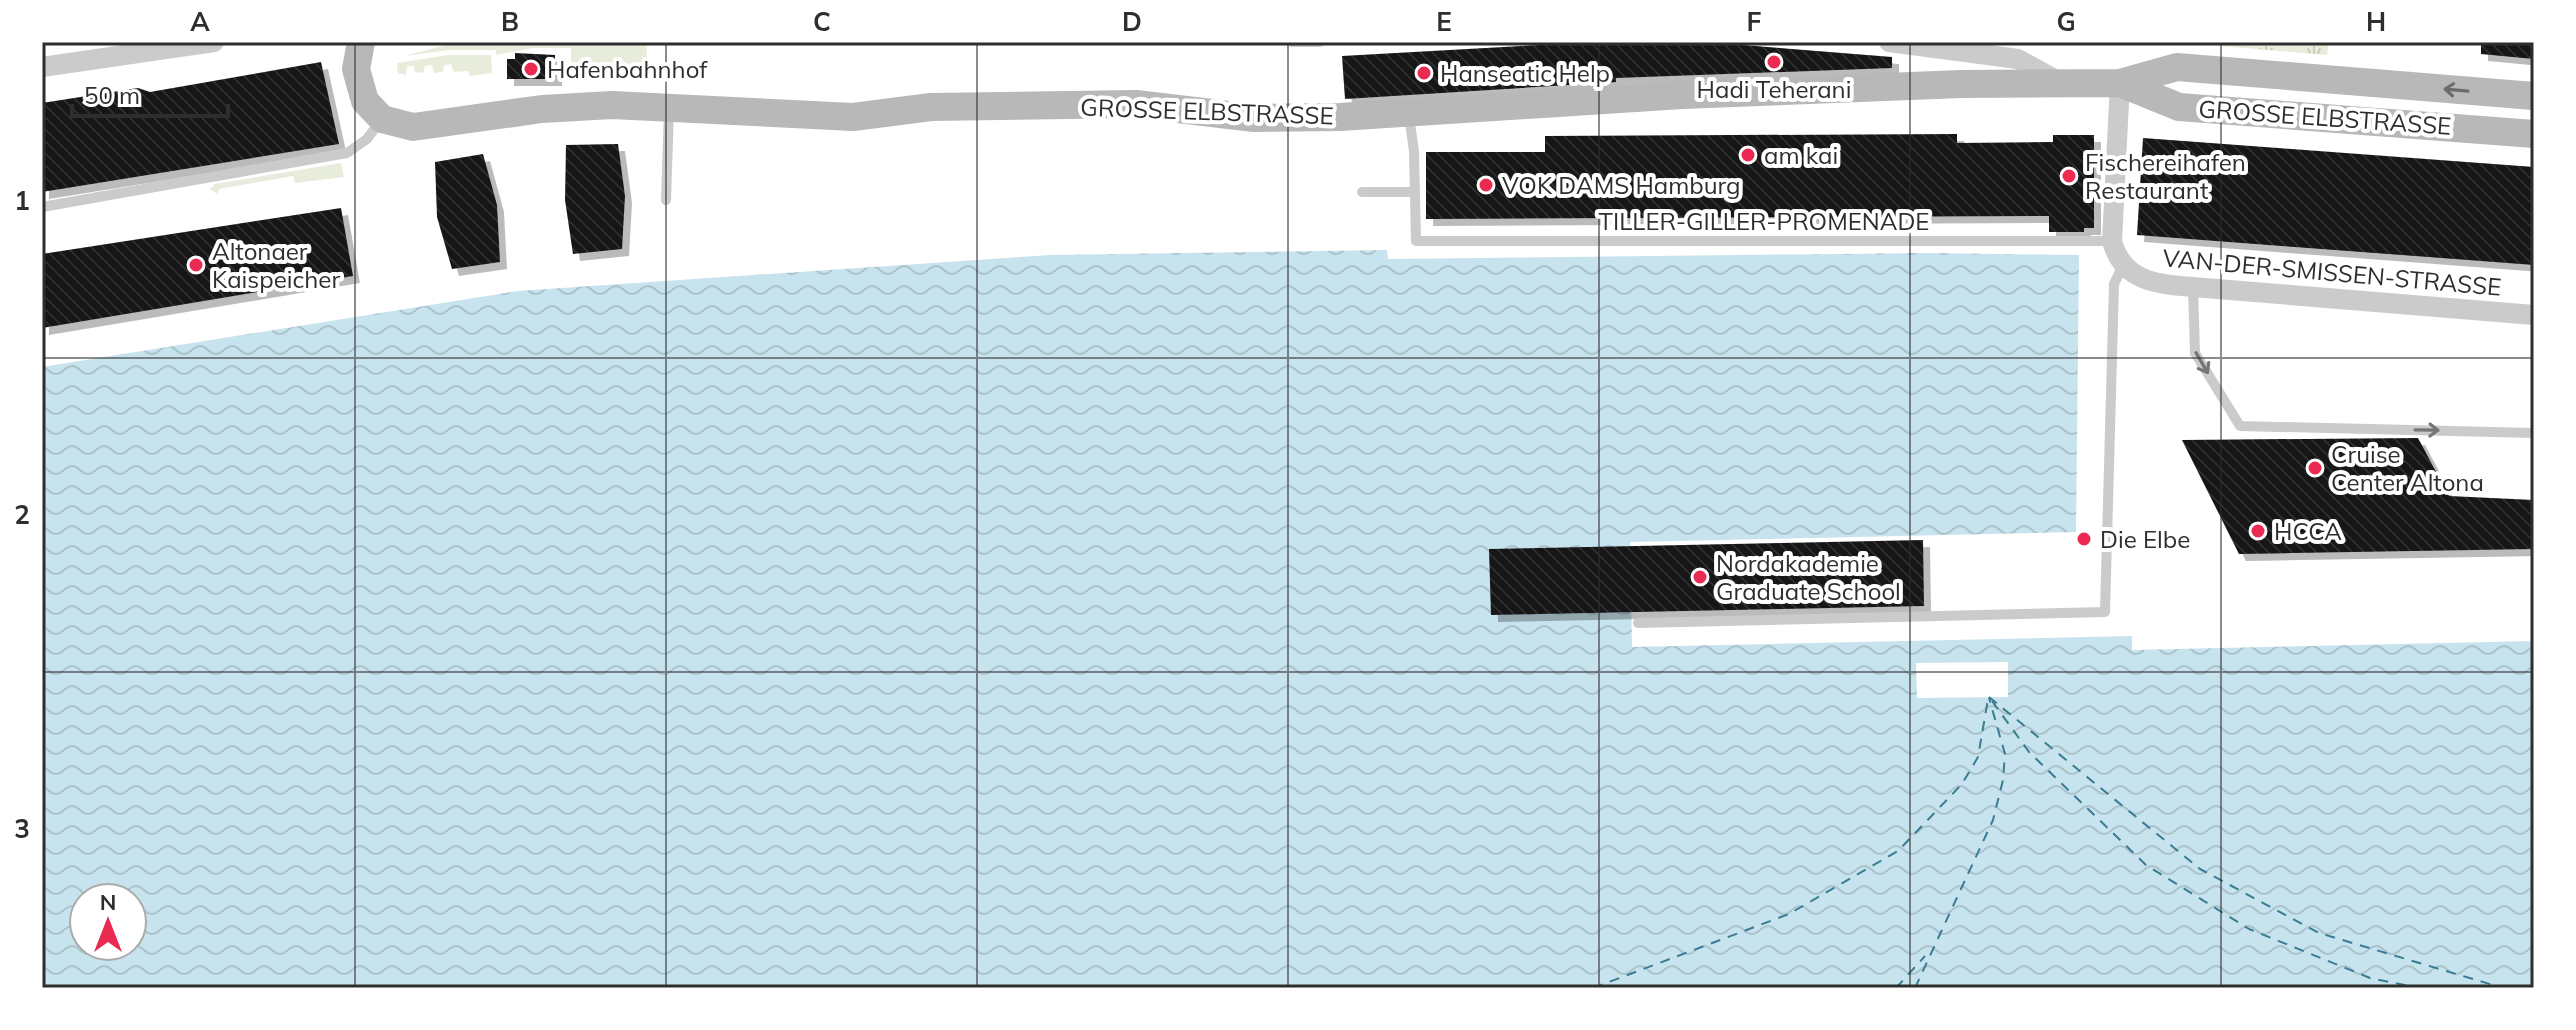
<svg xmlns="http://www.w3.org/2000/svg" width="2576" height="1030" viewBox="0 0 2576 1030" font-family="Mulish,sans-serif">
	<defs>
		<pattern id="park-tufts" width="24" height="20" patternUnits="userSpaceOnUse" patternTransform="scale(2)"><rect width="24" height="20" fill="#e7ecdb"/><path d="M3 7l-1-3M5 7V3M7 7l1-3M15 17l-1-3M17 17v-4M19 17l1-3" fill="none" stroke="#c6cbbc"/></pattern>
		<pattern id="water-waves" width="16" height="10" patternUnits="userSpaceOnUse" patternTransform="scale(2)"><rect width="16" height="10" fill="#c7e3ed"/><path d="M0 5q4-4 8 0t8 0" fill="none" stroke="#abc3cc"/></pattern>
		<pattern id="building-back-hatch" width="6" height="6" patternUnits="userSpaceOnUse" patternTransform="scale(2)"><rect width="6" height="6" fill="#151515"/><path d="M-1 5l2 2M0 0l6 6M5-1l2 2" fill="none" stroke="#2f2f2f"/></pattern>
		<filter id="shadow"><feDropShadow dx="7" dy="7" stdDeviation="0" flood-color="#0004"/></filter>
	</defs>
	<rect width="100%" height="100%" fill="#fff"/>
	<path fill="#e7ecdb" d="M458,42H646L647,57L641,67L623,69L617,80L597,81L571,74V48H533L496,55V50H449L404,56Z
		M449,55H491L492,73L470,76L468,71L454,72L451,64L444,65L443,72L434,73L432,65L425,66L423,73L415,72L414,66H407L406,75L398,73L397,63Z
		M341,163L344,177L295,183L293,176L219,189L217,194L210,189L215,184Z"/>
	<path fill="url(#park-tufts)" d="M2175,42H2329L2327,55Z"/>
	<path fill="url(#water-waves)" fill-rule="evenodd" d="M1387,250L1388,259L1925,253L2079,255L2076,532L1630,542L1632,647L2132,636V650L2534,641V988H42V367L518,291L1050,255ZM84,898H132V946H84Z"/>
	<path fill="#fff" d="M2008,662V697L1917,698L1916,663Z"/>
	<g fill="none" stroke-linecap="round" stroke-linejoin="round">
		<path stroke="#397c93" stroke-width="2" stroke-dasharray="10 8" stroke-linecap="butt" d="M1989,697L2200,869L2319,933L2503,988
			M1992,701L2029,752L2146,865L2249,929L2370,978L2419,988
			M1593,988L1789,914L1898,851L1962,784L1978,757L1988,699
			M1896,988L1925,956
			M1915,988L1993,820L2003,780L2005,754L1989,698"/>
	</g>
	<path fill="url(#building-back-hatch)" filter="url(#shadow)" d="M1591,42H1706L1892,57V68L1616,78V82L1345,99L1342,56Z
		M2481,42H2534V59L2481,54Z
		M515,53L555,55V79H507V59H515Z
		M321,62L339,144L42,192V103L138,88L150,92Z
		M1957,134V143L2053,142V135H2094V228H2084V232H2049V216L1426,219V152H1545V136Z
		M2143,138L2534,167V265L2137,235Z
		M618,144L625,196L622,249L573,254L565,200L566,145Z
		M483,154L497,205L500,262L452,269L437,217L435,162Z
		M341,208L353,276L42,328V254Z
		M2418,438L2449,496L2534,500V549L2239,554L2182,440Z
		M1923,540L1924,606L1491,615L1489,549Z"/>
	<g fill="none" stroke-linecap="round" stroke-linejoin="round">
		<path stroke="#cbcbcb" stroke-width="10" d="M1292,42H1320
			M1409,116L1414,151L1416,241H2112
			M1362,192H1414
			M666,200L669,110
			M42,207L347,153L367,139L381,120
			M2193,287L2195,353L2240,426L2534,433
			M1638,623L2105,612L2114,284L2123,265"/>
		<path stroke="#cbcbcb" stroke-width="20" d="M1889,42L2018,59L2058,81
			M42,67L214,42
			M2120,83L2112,241C2123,282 2157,284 2193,287L2534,315"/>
		<path stroke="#b8b8b8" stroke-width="28" d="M361,42L356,69L365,101L382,119L413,127L542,109L612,105L853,117L931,107L1136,104L1254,118L1340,117L1682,95L1961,84L2120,83L2177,67L2534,96
			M2120,83L2179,107L2534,134"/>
	</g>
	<defs><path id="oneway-shaft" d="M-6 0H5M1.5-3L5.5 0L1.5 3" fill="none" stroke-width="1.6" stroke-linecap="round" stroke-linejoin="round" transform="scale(2)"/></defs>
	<use stroke="#6c6c6c" href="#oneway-shaft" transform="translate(2456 90) rotate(-175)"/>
	<g stroke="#757575">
		<use href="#oneway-shaft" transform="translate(2202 363) rotate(60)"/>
		<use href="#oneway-shaft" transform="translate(2427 430) rotate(1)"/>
	</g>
	<path fill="none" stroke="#2e2e2e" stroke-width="2" stroke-opacity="0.55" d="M355,42V988M666,42V988M977,42V988M1288,42V988M1599,42V988M1910,42V988M2221,42V988M42,358H2534M42,672H2534"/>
	<g fill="#eb2a51" stroke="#fff" stroke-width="3">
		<circle cx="1774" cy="62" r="8"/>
		<circle cx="531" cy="69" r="8"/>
		<circle cx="1424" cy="73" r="8"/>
		<circle cx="1748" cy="155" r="8"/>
		<circle cx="2069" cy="176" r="8"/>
		<circle cx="1486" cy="185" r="8"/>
		<circle cx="196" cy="265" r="8"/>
		<circle cx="2315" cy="468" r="8"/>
		<circle cx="2258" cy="531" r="8"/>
		<circle cx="2084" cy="539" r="8"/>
		<circle cx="1700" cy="577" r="8"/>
	</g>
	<g text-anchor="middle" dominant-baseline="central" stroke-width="8" stroke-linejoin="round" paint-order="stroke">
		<g font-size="24" fill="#2e2e2e" stroke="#fff" text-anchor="start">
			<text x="547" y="69">Hafenbahnhof</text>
			<text x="1440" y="73">Hanseatic Help</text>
			<text x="1774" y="89" text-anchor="middle">Hadi Teherani</text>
			<text x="1764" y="155">am kai</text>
			<text x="2085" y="162">Fischereihafen<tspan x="2085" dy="28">Restaurant</tspan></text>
			<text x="1502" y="185">VOK DAMS Hamburg</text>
			<text x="212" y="251">Altonaer<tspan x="212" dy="28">Kaispeicher</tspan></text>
			<text x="2331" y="454">Cruise<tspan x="2331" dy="28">Center Altona</tspan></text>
			<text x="2274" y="531">HCCA</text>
			<text x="2100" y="539">Die Elbe</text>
			<text x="1716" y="563">Nordakademie<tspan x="1716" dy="28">Graduate School</tspan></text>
		</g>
		<g font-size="24" fill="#2e2e2e" stroke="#fff">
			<text transform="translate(1207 111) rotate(2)">GROSSE ELBSTRASSE</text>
			<text transform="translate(2325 117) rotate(4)">GROSSE ELBSTRASSE</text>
			<text x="1764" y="221">TILLER-GILLER-PROMENADE</text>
			<text transform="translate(2332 272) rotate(5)">VAN-DER-SMISSEN-STRASSE</text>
		</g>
	</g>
	<rect width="2576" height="1030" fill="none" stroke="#ffffff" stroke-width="88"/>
	<g transform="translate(108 922)"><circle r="38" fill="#ffffff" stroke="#ababab" stroke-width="2"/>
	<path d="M0-6L14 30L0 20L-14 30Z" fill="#eb2a51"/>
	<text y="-12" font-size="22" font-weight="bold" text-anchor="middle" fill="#2e2e2e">N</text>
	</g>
	<path d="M72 104v12h156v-12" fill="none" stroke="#2e2e2e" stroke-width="4"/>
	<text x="84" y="104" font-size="24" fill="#2e2e2e" stroke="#ffffff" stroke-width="6" paint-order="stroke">50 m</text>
	<rect x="44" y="44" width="2488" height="942" fill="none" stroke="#2e2e2e" stroke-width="3"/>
	<g font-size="26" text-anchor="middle" font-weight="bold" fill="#2e2e2e">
		<text x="200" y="31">A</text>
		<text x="510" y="31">B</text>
		<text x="822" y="31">C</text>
		<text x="1132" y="31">D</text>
		<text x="1444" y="31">E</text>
		<text x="1754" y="31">F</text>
		<text x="2066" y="31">G</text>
		<text x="2376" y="31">H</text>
		<text x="22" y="210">1</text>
		<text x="22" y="524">2</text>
		<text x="22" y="838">3</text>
	</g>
</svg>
